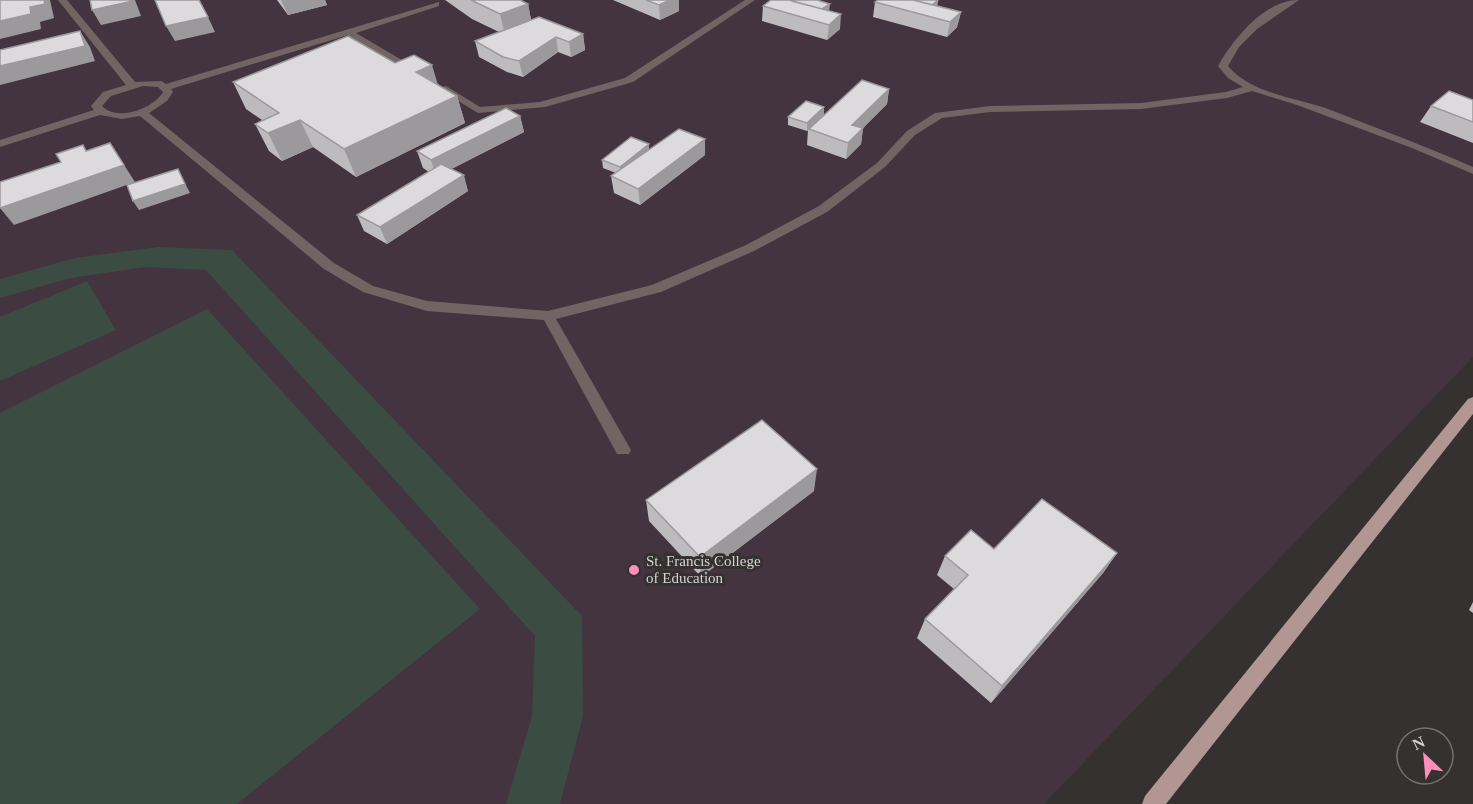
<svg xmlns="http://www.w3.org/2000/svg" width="1473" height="804" viewBox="0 0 1473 804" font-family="Georgia,serif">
	<rect width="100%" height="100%" fill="#343130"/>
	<path fill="#433440" d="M0,0H1473V357L1044,804H0Z"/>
	<path fill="#3b4c42" d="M158,247L232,250L582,616L583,716L560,804H506L532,716L535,636L206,270L146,267L71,278L0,298V279L75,258Z
		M87,281L116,330L0,381V317Z
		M207,309L480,609L237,804H0V413Z"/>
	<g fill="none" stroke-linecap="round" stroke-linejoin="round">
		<path fill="#726463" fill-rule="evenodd" d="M58,0H67L135,82L161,81L166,84L439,2V6L356,33L417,69V73H411L348,35L171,89L173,92L167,101L149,113L334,263L373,286L427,301L548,311L652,285L746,245L819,206L877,163L907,131L935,113L990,106L1141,103L1226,92L1243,87L1228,78L1218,66C1234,38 1265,0 1299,0L1257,29L1239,47L1228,66C1250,93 1296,98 1328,109C1377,128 1425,146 1473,167V174L1412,148L1297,105L1252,91L1227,98L1141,109L990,112L942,118L915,135L885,167L827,212L754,251L661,292L556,319L631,450L629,454H617L544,320L427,311L363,292L324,269L140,116L122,119L100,115L0,147V140L94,110L91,106L103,92L126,85ZM143,86L158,87L163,92C153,109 117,122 102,106L111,96Z
			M745,0H755L633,82L545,107L478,113L437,88L446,86L480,107L540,102L625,78Z"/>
		<path fill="#b29693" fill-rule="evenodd" d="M1473,397V414L1166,804H1142L1145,796L1468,399Z"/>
	</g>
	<path fill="#bebbbe" d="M277,0H325L327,5L288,15Z
		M445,0H520L528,4L531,20L583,34L585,50L571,57L558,52L523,77L507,72L479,57L475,41L499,32L472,19Z
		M613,0H679V11L660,20Z
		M938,0L937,6L961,12L957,27L947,37L873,17L875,2Z
		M763,6L829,11L840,29L827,40L762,21Z
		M395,63L457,96L465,123L356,177L313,147L282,161L269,151L255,124L262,120L246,109L233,82Z
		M889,89L887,104L863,128L861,144L846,159L807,145L808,130L807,131L788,125V117L824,107V115Z
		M1473,100V143L1420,122L1431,106Z
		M520,116L524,132L451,169L468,191L387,244L364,231L357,215L429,172L423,168L417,151Z
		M649,144V150L705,155L640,205L614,193L611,176L616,173L603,168L602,160Z
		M814,491L701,577L649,521L646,500Z
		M994,549L1117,553L1103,573L991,703L917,638L925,619L954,589L937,575L945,556Z
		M1473,602V613L1469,610Z"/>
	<path fill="#9b999b" d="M44,0H50L54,18L40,22L41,29L0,39V21Z
		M132,0H135L141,16L101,25L92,10Z
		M281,0H325L327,5L288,15Z
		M670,0H679V11L660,20L659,5Z
		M938,0L937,7L931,6Z
		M528,4L532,25L505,35L500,14Z
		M830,4L829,11H820Z
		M961,12L957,27L947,37L950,22Z
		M841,14L840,29L827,40L829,25Z
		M208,17L215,32L175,41L166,26Z
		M80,31L90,47L95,61L0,85V66Z
		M583,34L585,50L571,57L569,42Z
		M556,37L558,52L523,77L519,61Z
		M432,65L440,92L416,72Z
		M889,89L887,104L863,128L861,144L846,159L848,143L852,125Z
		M457,96L465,123L356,177L344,149Z
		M824,107V115L807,131V123Z
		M520,116L524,132L436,177L431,160Z
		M300,120L313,147L282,161L268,133Z
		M705,139V155L640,205L638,189Z
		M110,143L135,182L14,225L0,208Z
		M649,144V152L621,175L620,167Z
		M178,169L190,193L139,210L133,201Z
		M464,175L468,191L387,244L380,227Z
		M817,469L814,491L701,577L700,557Z
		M1117,553L1103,573L991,703L1002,686Z"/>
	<path fill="#dddadd" stroke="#9b999b" stroke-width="1.5" d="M0,0H44L45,4L30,7L31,14L0,21Z
		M90,0H132L133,1L92,10Z
		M155,0H199L208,17L166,26Z
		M471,0H520L528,4L500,14Z
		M646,0H670L659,5Z
		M771,0H789L841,14L829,25L763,6Z
		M793,0H817L830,4L822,9L792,1Z
		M878,0H913L961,12L950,22L875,2Z
		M913,0H938L932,5Z
		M539,17L583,34L569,42L556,37L519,61L503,57L475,41Z
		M80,31L85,46L0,66V50Z
		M348,36L395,63L414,55L432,65L416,72L457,96L344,149L300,120L268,133L255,124L279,113L233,82Z
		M862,80L889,89L852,125L863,128L848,143L809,129Z
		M1449,91L1473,100V122L1431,106Z
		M806,101L824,107L807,123L788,117Z
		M506,108L520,116L431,160L417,151Z
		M679,129L705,139L638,189L611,176Z
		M631,137L649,144L620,167L602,160Z
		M110,143L124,165L0,208V182L61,162L56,154L83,145L86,151Z
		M441,164L464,175L380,227L357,215Z
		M178,169L185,184L133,201L127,185Z
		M762,420L817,469L700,557L646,500Z
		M1042,499L1117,553L1002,686L925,619L968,575L945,556L971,530L994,549Z"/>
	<circle fill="#ff8eba" stroke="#343130" stroke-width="2" cx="634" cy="570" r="6"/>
	<g text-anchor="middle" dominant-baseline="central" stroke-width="6" stroke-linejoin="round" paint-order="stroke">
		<g font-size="15" fill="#d5d3d2" stroke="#343130" text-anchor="start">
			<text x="646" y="561">St. Francis College<tspan x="646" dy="17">of Education</tspan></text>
		</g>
	</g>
	<g transform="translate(1425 756) rotate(334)"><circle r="28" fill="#343130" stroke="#747271" stroke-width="1.5"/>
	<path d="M0-4.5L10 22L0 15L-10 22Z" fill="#ff8eba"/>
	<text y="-9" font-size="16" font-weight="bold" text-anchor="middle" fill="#d5d3d2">N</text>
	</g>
</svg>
